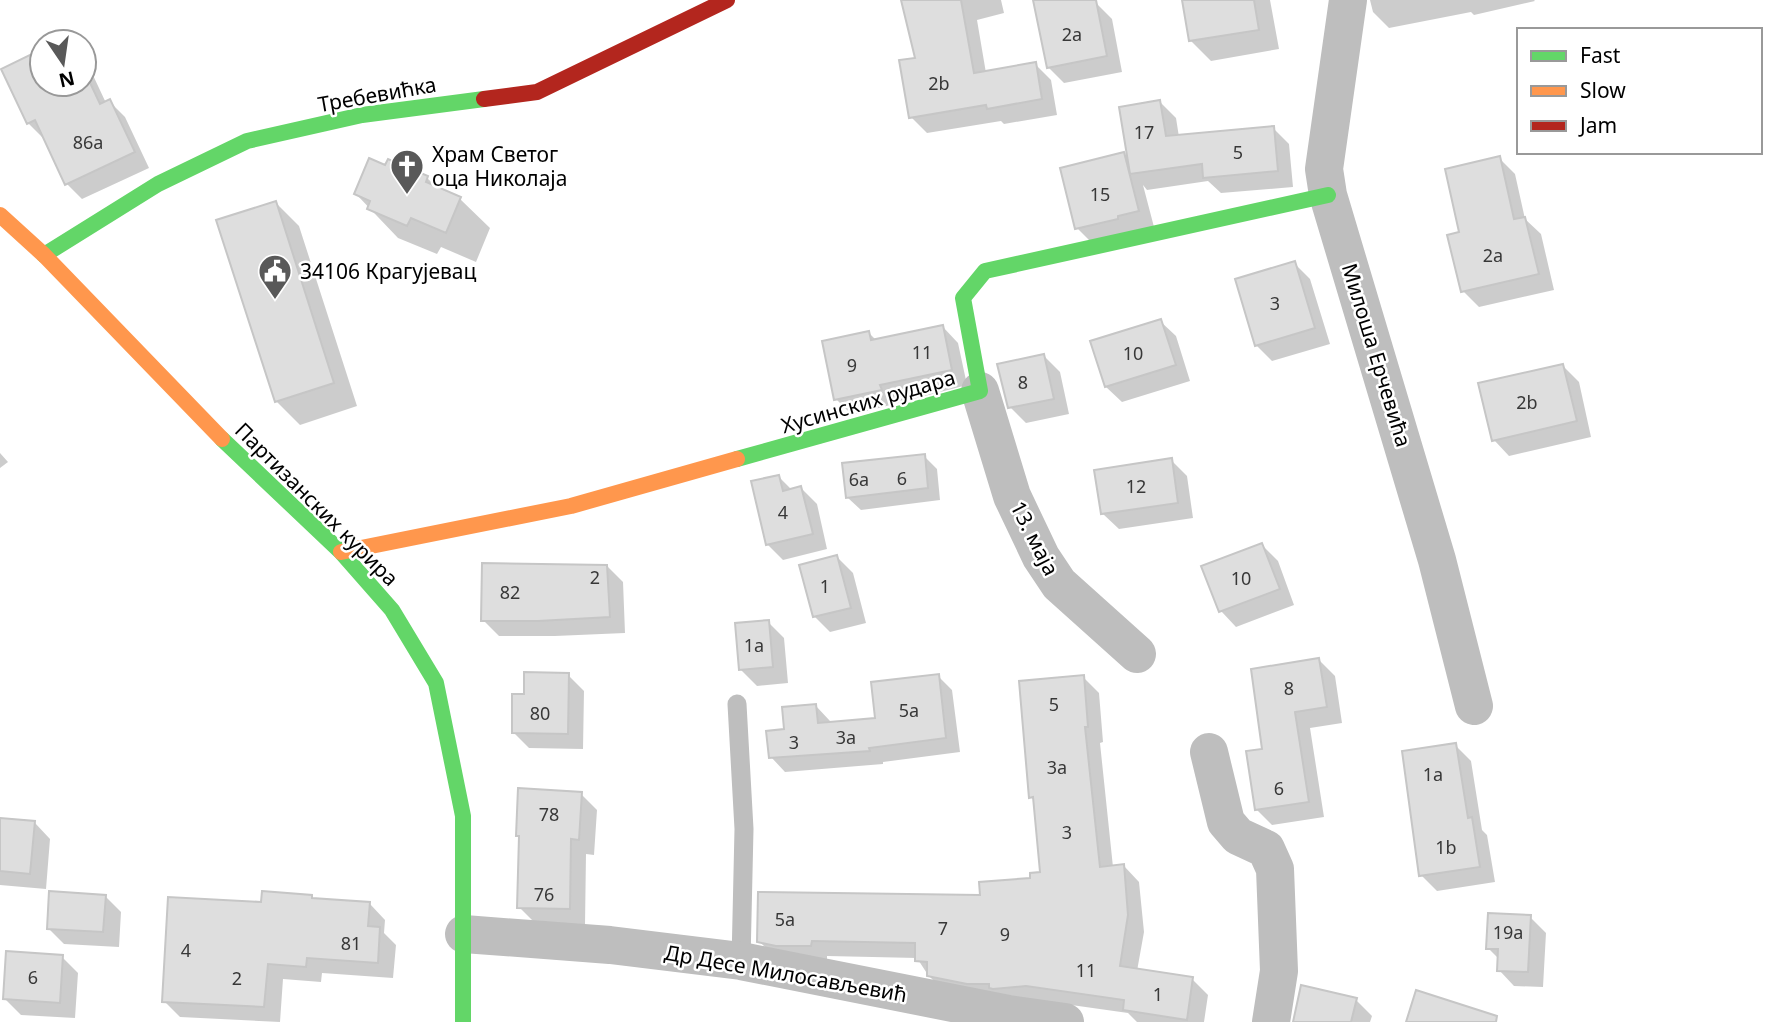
<svg xmlns="http://www.w3.org/2000/svg" width="1790" height="1022" viewBox="0 0 1790 1022" font-family="'Noto Sans',sans-serif">
	<rect width="100%" height="100%" fill="#fff"/>
	<path fill="#0003" d="M903,0H1001L1004,13L977,20L986,73L1035,64L1051,80L1057,115L1004,124L1001,121L927,133L911,117L917,59Z
		M1184,0H1270L1279,49L1211,61L1191,41Z
		M1370,0H1534L1535,1L1474,15L1471,12L1389,28L1373,12Z
		M1096,3L1112,19L1122,72L1064,83L1048,67Z
		M42,51V84H84V56L106,103L109,101L125,117L149,168L82,199L67,184L44,139L28,123Z
		M1160,102L1176,118L1179,137L1273,128L1289,144L1293,187L1221,193L1208,181L1147,190L1143,185L1154,227L1093,244L1077,228L1123,154L1129,160Z
		M1499,158L1515,174L1525,219L1541,234L1554,290L1479,307L1463,291Z
		M427,178L440,190L460,199L490,228L476,262L441,247L437,254L398,238L356,194Z
		M276,203L299,226L357,406L300,425L276,401Z
		M1294,263L1310,279L1330,344L1272,361L1256,345Z
		M1160,321L1176,336L1190,381L1122,402L1106,387Z
		M943,327L958,343L967,385L852,415L836,399L869,333L876,340Z
		M1044,356L1060,372L1069,414L1026,423L1010,407Z
		M1563,366L1579,382L1591,437L1509,456L1494,440Z
		M0,453L8,462L0,468Z
		M924,456L937,469L940,500L861,510L848,498Z
		M1171,460L1187,476L1193,518L1119,529L1103,514Z
		M779,477L792,490L801,488L817,504L827,549L783,560L767,544Z
		M1262,545L1278,561L1294,605L1236,627L1221,611Z
		M837,557L853,573L866,623L830,632L814,616Z
		M607,566L623,582L625,633L555,636H499L483,620Z
		M768,622L784,638L788,683L757,686L741,670Z
		M1319,660L1335,676L1342,723L1310,728L1324,817L1272,825L1256,809L1264,750Z
		M568,675L584,691L583,749L529,748L513,732L525,696Z
		M938,676L952,690L960,752L883,762V764L785,772L771,757L786,730L816,706L830,721L831,724L877,720Z
		M1083,677L1099,693L1103,742L1100,743L1113,867L1124,866L1139,882L1144,932L1137,971L1192,979L1208,995L1204,1022H1137L1128,1013L1043,1001L944,991L928,975L917,958L827,956V961L775,957L759,941L982,897L1032,880L1042,874L1036,802L1031,797Z
		M1455,745L1471,761L1482,830L1487,835L1495,882L1437,891L1421,875Z
		M581,794L597,810L594,855L586,854L585,925L535,923L519,907L521,839L517,835Z
		M0,820L35,823L50,839L46,889L0,885Z
		M105,896L121,912L119,947L64,944L48,928Z
		M312,897L315,900L370,904L385,920L384,933L396,945L393,978L322,973L321,982L283,979L280,1022L180,1017L164,1001L262,903Z
		M1530,917L1546,933L1543,987L1514,986L1499,970V959L1488,948Z
		M62,957L78,973L75,1018L21,1015L5,999Z
		M1356,1000L1372,1016L1370,1022H1294Z"/>
	<path fill="#dedede" stroke="#c6c6c6" stroke-width="2" d="M901,0H961L974,73L1036,62L1042,99L987,109L986,105L909,118L899,60L915,58Z
		M1033,0H1096L1107,56L1047,68Z
		M1182,0H1254L1259,30L1189,41Z
		M42,49V84H84V70L100,104L110,99L135,152L65,185L35,120L27,124L1,69Z
		M1160,100L1166,136L1274,126L1278,171L1203,178L1202,164L1130,174L1119,107Z
		M1124,152L1139,211L1118,216V219L1075,229L1060,168Z
		M1500,156L1514,219L1525,217L1539,274L1461,292L1447,235L1459,232L1445,169Z
		M369,158L385,165L388,159L428,176L426,182L461,197L446,233L411,218L407,226L367,209L370,201L354,194Z
		M276,201L334,383L275,402L216,220Z
		M1295,261L1315,328L1255,346L1235,279Z
		M1161,319L1176,365L1105,387L1090,341Z
		M943,325L952,370L880,385L882,390L834,400L822,341L869,331L871,340Z
		M1044,354L1054,399L1008,408L997,364Z
		M1563,364L1577,421L1492,441L1478,383Z
		M925,454L928,488L846,498L842,463Z
		M1172,458L1178,503L1101,514L1094,470Z
		M779,475L783,491L801,486L813,534L766,545L751,481Z
		M1262,543L1280,589L1219,612L1201,566Z
		M837,555L851,608L813,617L799,565Z
		M482,563L607,565L610,617L538,621H481Z
		M769,620L773,667L739,670L735,623Z
		M1319,658L1327,707L1295,712L1309,802L1255,810L1246,751L1262,749L1251,669Z
		M524,672L569,673L568,734L512,733V694H524Z
		M939,674L946,738L869,748L870,751L769,758L766,731L784,729L782,707L816,704L818,723L875,718L871,682Z
		M1084,675L1088,727H1085L1100,867L1124,864L1128,915L1120,966L1193,977L1187,1020L1123,1010L1124,1000L1026,986L993,989L989,988V984H967L927,976V962L915,961V943L812,941L811,946H776L757,942L758,892L980,895L979,882L1030,878V873L1040,872L1033,797L1029,798L1019,681Z
		M1456,743L1468,818L1472,817L1480,867L1419,876L1402,751Z
		M518,788L582,792L579,840L571,839L570,909L517,908L519,836H516Z
		M0,818L35,821L30,874L0,871Z
		M49,891L106,895L103,932L47,929Z
		M262,891L312,895V898L370,902L368,926L380,927L378,963L307,958L306,967L268,964L264,1007L162,1002L168,897L261,902Z
		M1488,913L1531,915L1528,972L1497,971L1498,949H1486Z
		M6,951L63,955L60,1003L3,999Z
		M1301,985L1357,998L1351,1022H1293Z
		M1416,990L1497,1016L1496,1022H1406Z"/>
	<g fill="none" stroke-linecap="round" stroke-linejoin="round">
		<path stroke="#bebebe" stroke-width="19" d="M737,704L744,829L741,961"/>
		<path stroke="#bebebe" stroke-width="38" d="M1348,0L1324,169L1328,195L1437,560L1474,706
			M980,391L1012,496L1041,557L1059,584L1137,654
			M1209,752L1226,822L1238,836L1266,849L1275,869L1279,971L1271,1022
			M464,934L610,945L741,961L1008,1014L1065,1022"/>
		<path stroke="#63d668" stroke-width="16" d="M44,255L158,184L247,141L362,115L484,99
			M222,439L341,552L392,610L436,683L463,816V1022
			M737,459L980,391L963,298L985,271L1328,195"/>
		<path stroke="#ff974d" stroke-width="16" d="M0,215L44,255L222,439
			M341,552L571,506L737,459"/>
		<path stroke="#b3261e" stroke-width="16" d="M484,99L537,92L727,0"/>
	</g>
	<defs>
		<symbol id="church-pin" viewBox="-11 -11 22 30"><path d="M0 17L-7.5 6A9.5 9.5 0 1 1 7.5 6Z" fill="#595959" stroke="#fff"/><path d="M-1.2-6h2.4v3.5h3.3v2.4h-3.3V6h-2.4V-.1h-3.3v-2.4h3.3Z" fill="#fff"/></symbol>
		<symbol id="civic-pin" viewBox="-11 -11 22 30"><path d="M0 17L-7.5 6A9.5 9.5 0 1 1 7.5 6Z" fill="#595959" stroke="#fff"/><path d="M-.6-6.5H3V-4.5H.6V-3L4-1V1h2V6H-6V1h2V-1L-.6-3ZM-1.2 2.5V6h2.4V2.5Z" fill="#fff"/></symbol>
	</defs>
	<g fill-rule="evenodd">
		<use href="#church-pin" x="388" y="147" width="38" height="52"/>
		<use href="#civic-pin" x="256" y="252" width="38" height="52"/>
	</g>
	<g text-anchor="middle" dominant-baseline="central" stroke-width="5" stroke-linejoin="round" paint-order="stroke">
		<g font-size="18" fill="#383838">
			<text x="1072" y="34">2a</text>
			<text x="939" y="83">2b</text>
			<text x="1144" y="132">17</text>
			<text x="88" y="142">86a</text>
			<text x="1238" y="152">5</text>
			<text x="1100" y="194">15</text>
			<text x="1493" y="255">2a</text>
			<text x="1275" y="303">3</text>
			<text x="922" y="352">11</text>
			<text x="1133" y="353">10</text>
			<text x="852" y="365">9</text>
			<text x="1023" y="382">8</text>
			<text x="1527" y="402">2b</text>
			<text x="902" y="478">6</text>
			<text x="859" y="479">6a</text>
			<text x="1136" y="486">12</text>
			<text x="783" y="512">4</text>
			<text x="595" y="577">2</text>
			<text x="1241" y="578">10</text>
			<text x="825" y="586">1</text>
			<text x="510" y="592">82</text>
			<text x="754" y="645">1a</text>
			<text x="1289" y="688">8</text>
			<text x="1054" y="704">5</text>
			<text x="909" y="710">5a</text>
			<text x="540" y="713">80</text>
			<text x="846" y="737">3a</text>
			<text x="794" y="742">3</text>
			<text x="1057" y="767">3a</text>
			<text x="1433" y="774">1a</text>
			<text x="1279" y="788">6</text>
			<text x="549" y="814">78</text>
			<text x="1067" y="832">3</text>
			<text x="1446" y="847">1b</text>
			<text x="544" y="894">76</text>
			<text x="785" y="919">5a</text>
			<text x="943" y="928">7</text>
			<text x="1508" y="932">19a</text>
			<text x="1005" y="934">9</text>
			<text x="351" y="943">81</text>
			<text x="186" y="950">4</text>
			<text x="1086" y="970">11</text>
			<text x="33" y="977">6</text>
			<text x="237" y="978">2</text>
			<text x="1158" y="994">1</text>
		</g>
		<g font-size="21" fill="#000" stroke="#fff">
			<text transform="translate(377 94) rotate(-10)">Требевићка</text>
			<text transform="translate(1377 355) rotate(73)">Милоша Ерчевића</text>
			<text transform="translate(868 401) rotate(-16)">Хусинских рудара</text>
			<text transform="translate(317 504) rotate(45)">Партизанских курира</text>
			<text transform="translate(1035 538) rotate(63)">13. маја</text>
			<text transform="translate(786 973) rotate(10)">Др Десе Милосављевић</text>
		</g>
		<g font-size="21" fill="#000" stroke="#fff" text-anchor="start">
			<text x="432" y="154">Храм Светог<tspan x="432" dy="24">оца Николаја</tspan></text>
			<text x="300" y="271">34106 Крагујевац</text>
		</g>
	</g>
	<rect x="1517" y="28" width="245" height="126" fill="#ffffff" stroke="#999999" stroke-width="2"/>
	<rect x="1531" y="51" width="35" height="10" fill="#63d668" stroke="#999999" stroke-width="2"/>
	<text x="1580" y="63" font-size="21" fill="#000000">Fast</text>
	<rect x="1531" y="86" width="35" height="10" fill="#ff974d" stroke="#999999" stroke-width="2"/>
	<text x="1580" y="98" font-size="21" fill="#000000">Slow</text>
	<rect x="1531" y="121" width="35" height="10" fill="#b3261e" stroke="#999999" stroke-width="2"/>
	<text x="1580" y="133" font-size="21" fill="#000000">Jam</text>
	<g transform="translate(63 63) rotate(167)"><circle r="33" fill="#ffffff" stroke="#999999" stroke-width="2"/>
	<path d="M0-5L12 26L0 18L-12 26Z" fill="#595959"/>
	<text y="-10" font-size="19" font-weight="bold" text-anchor="middle" fill="#000000">N</text>
	</g>
</svg>
